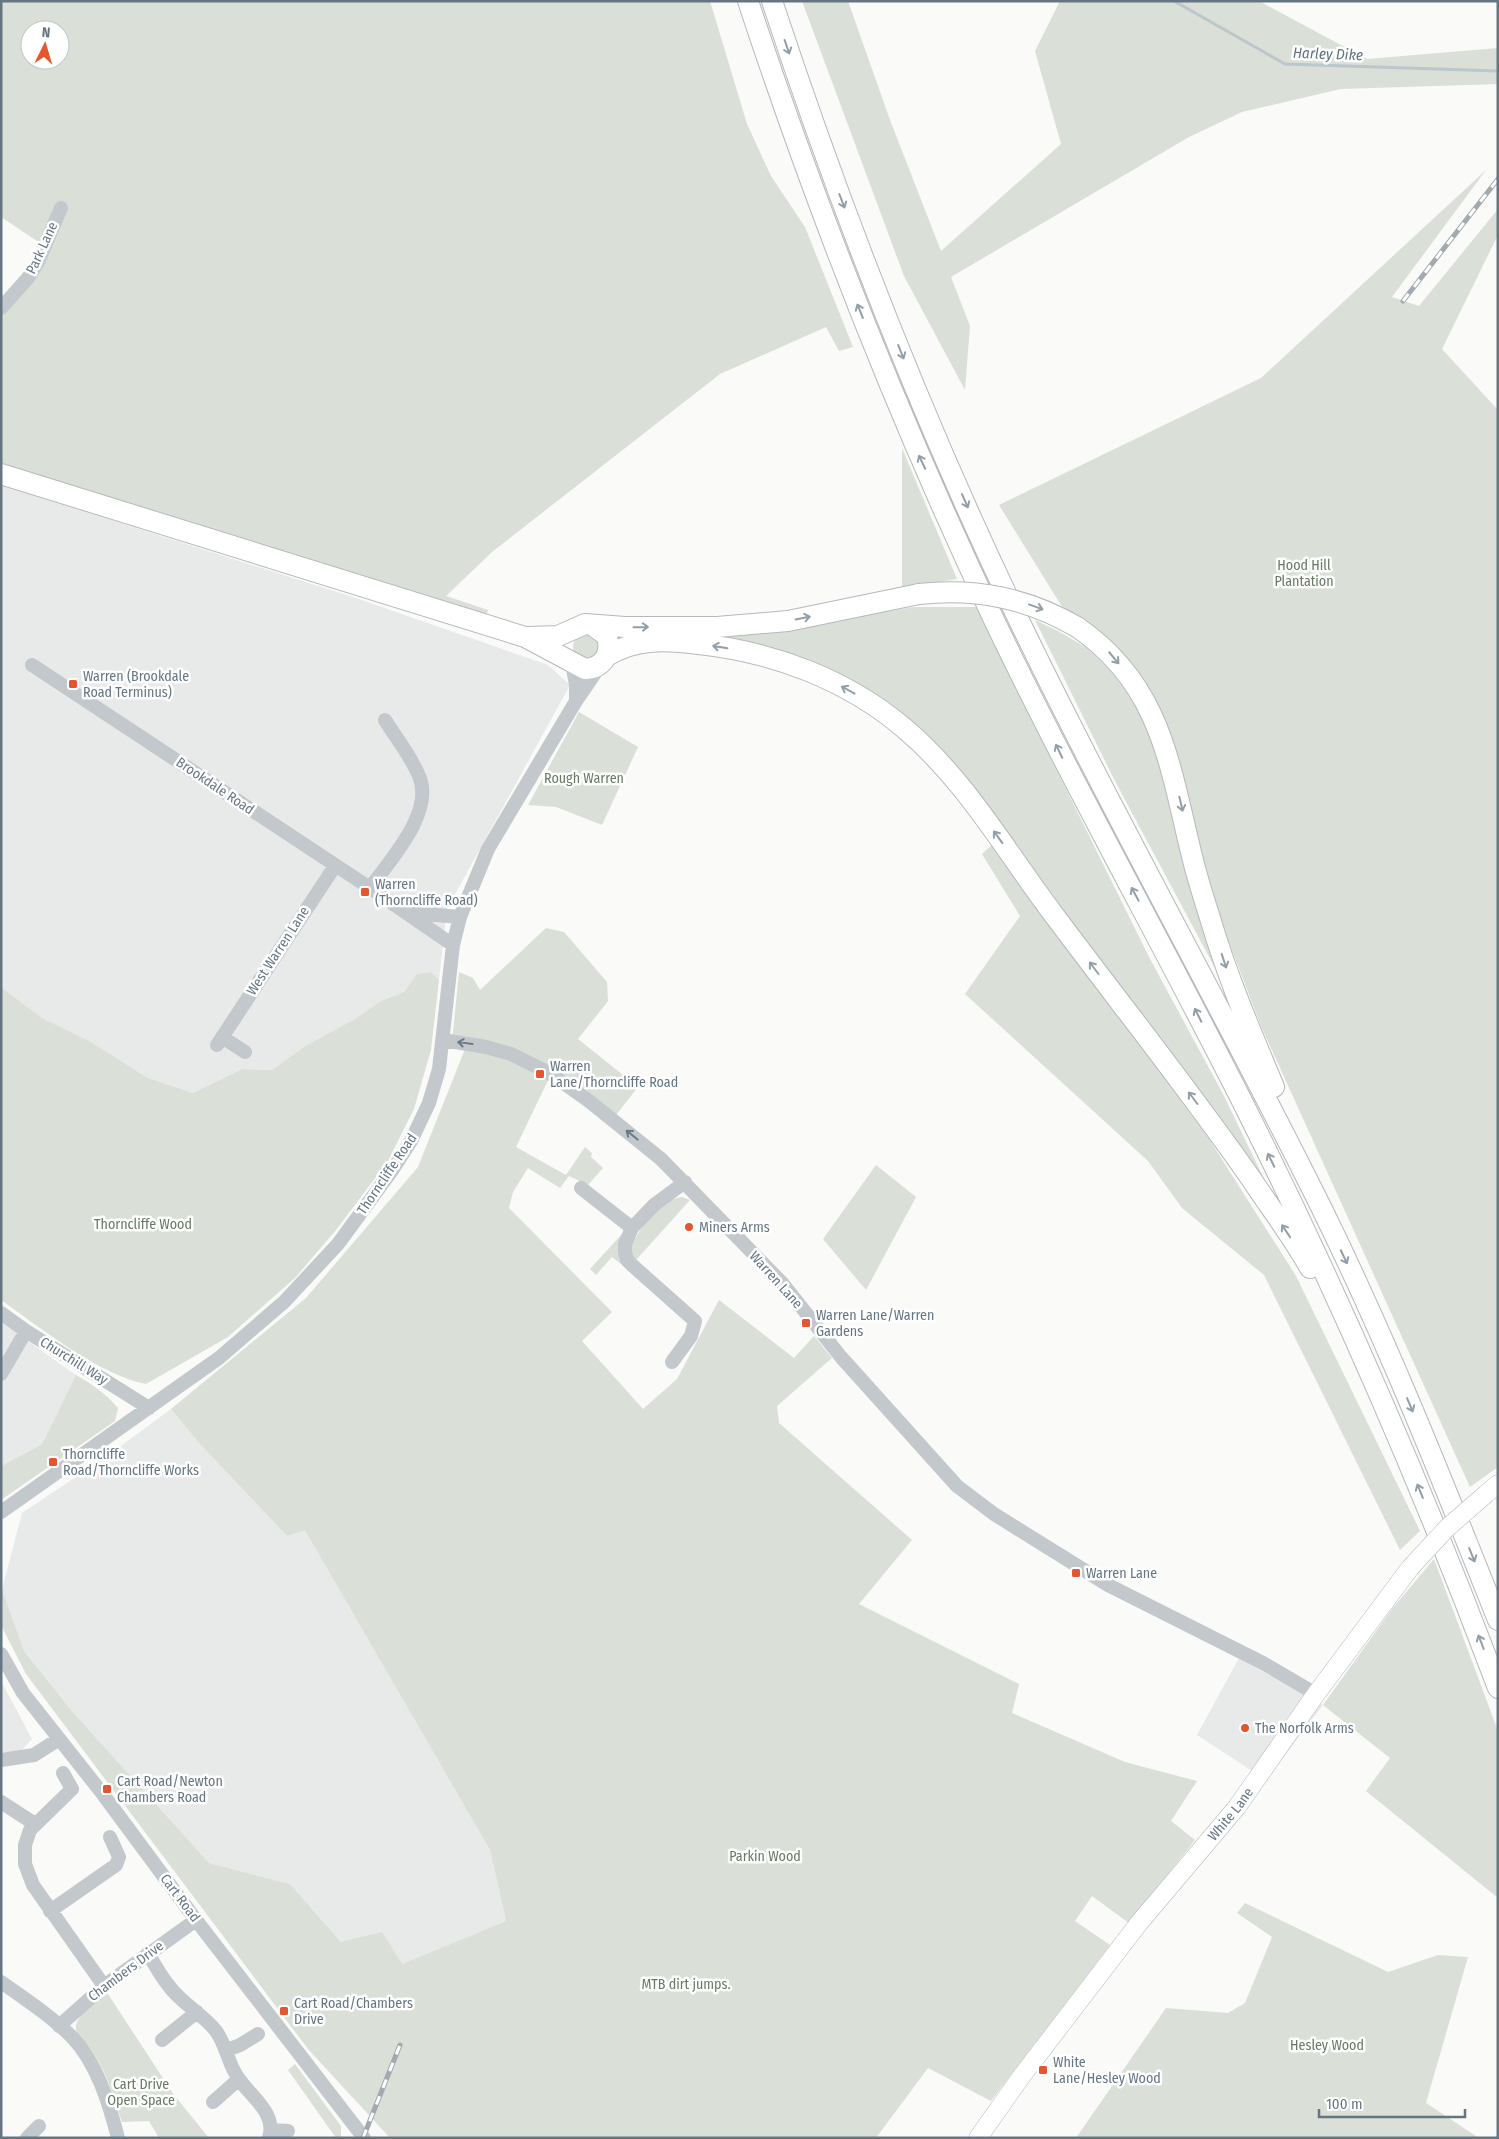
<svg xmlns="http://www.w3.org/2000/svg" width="1499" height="2139" viewBox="0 0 1499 2139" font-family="'Fira Sans Condensed',sans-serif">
	<rect width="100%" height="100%" fill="#fafaf8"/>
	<path fill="#e8e9e9" d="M1,485L353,597L548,665L570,685L447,909L439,980L431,972L417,974L404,992L381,1001L355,1019L305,1046L272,1070L242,1069L193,1093L148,1078L91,1042L42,1018L1,987Z
		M1,1322L76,1375L42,1444L1,1466Z
		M171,1409L200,1444L287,1536L305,1529L490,1850L506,1921L402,1964L341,1942L290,1884L209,1863L71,1710L24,1651L2,1589L22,1513L103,1459Z
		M1239,1658L1323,1705L1266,1780L1197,1735Z
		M1,1681L32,1739L20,1752H1Z"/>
	<path fill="#dadfd7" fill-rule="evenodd" d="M1,1H710L747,124L771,176L805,227L853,347L839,351L826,327L720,374L492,552L446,596L488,610L486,617L1,463V314L46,247L1,217ZM30,30H60V60H30Z
		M802,1H848L890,120L941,251L1061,144L1035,51L1060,1H1259L1367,59L1498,48V84L1341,89L1242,112L1189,137L951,277L970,326L965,390L904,276Z
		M1486,170L1392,297L1419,306L1498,209V235L1442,349L1498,410V1467L1470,1487L1261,1026L1219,916L1171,745L1064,610L999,505L1261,378Z
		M902,448L957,579L902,588Z
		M913,607H976L1149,957L1223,1094L1268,1187L960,776L811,666L616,643L612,632L769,633Z
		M1035,620L1058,631L1087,648L1109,669L1145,715L1219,971L1215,968L1115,781Z
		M573 647a13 13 0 1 1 26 0a13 13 0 1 1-26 0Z
		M579,712L638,747L602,825L556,807L528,805Z
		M994,843L1209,1139L1296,1276L1420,1531L1400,1550L1264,1275L1182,1208L1148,1161L965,994L1020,916L982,854Z
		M546,928L564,932L607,982L608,1001L578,1039L638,1087L616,1115L551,1074L516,1147L566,1175L585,1147L592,1153L591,1157L603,1168L588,1185L569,1176L560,1188L528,1168L513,1192L509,1208L612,1312L582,1341L643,1409L677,1379L719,1300L794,1358L814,1336L832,1358L777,1406L779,1423L912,1540L859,1604L1019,1684L1012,1713L1125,1762L1197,1781L1171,1821L1195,1840L1129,1923L1092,1896L1075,1921L1110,1945L991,2101L928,2068L876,2138H390L308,2049L26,1674L1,1625L2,1589L24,1651L71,1710L209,1863L290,1884L341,1942L382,1932L402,1964L506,1921L490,1850L305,1530L287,1536L200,1444L171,1409L306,1298L418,1167L467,1044L452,1042L459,972L473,978L480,990Z
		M431,972L439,980L431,1050L414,1109L388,1161L336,1230L295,1278L228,1337L146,1384C101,1376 39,1327 1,1300V987L42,1018L91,1042L148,1078L193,1093L242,1069L272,1070L305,1046L355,1019L381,1001L404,992L417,974Z
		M876,1165L916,1197L866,1290L823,1239Z
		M682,1197L690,1200L637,1259L621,1264L612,1257L596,1275L590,1269L621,1235L634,1241C643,1223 662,1199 682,1197Z
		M76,1375C92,1384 106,1394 118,1408L115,1421L1,1500V1466L42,1444Z
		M1434,1559L1498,1731V1898L1366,1791L1390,1758L1323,1705L1392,1609Z
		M1245,1903L1388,1972L1438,1955L1468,1957L1426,2103L1479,2138H1076L1166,2008L1228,2013L1245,2003L1272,1937L1237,1913Z
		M106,1991L174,2095L209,2138H159L149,2121L122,2122C114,2099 107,2072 92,2051C87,2044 75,2036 76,2026C78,2013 98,1999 106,1991Z
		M295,2064L341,2126V2138H336L288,2070Z"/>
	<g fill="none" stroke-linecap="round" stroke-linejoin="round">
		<path stroke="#bbc7cb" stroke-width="3" d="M1174,1L1285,64L1498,71"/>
		<defs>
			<g id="major">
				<path d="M1486,1494L1498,1484"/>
				<path id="s1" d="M978,2138L1021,2077L1139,1923L1237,1807L1316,1694L1410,1568"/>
			</g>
			<path id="highway" d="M748,1C818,213 899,420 995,622C1074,787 1164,946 1246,1109C1340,1297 1424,1491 1498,1688
				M772,1C840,207 919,411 1012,606C1110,810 1222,1007 1322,1209C1388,1343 1443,1482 1498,1620
				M1,474L525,637L585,669C604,668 613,652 606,635L592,625
				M1077,627C1160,684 1169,762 1191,852C1196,874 1203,896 1210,918C1227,976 1251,1032 1274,1087
				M527,637L558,636L585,624L625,627H717L788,621L919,594
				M607,656C636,638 666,640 699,644C773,652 846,679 904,728C967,781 1008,855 1057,919C1122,1006 1190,1091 1252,1180C1271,1209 1293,1237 1310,1268"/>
		</defs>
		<use href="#major" stroke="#b5babe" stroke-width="19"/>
		<use href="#highway" stroke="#b4b9bd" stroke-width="22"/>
		<path stroke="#c3c8cc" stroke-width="14" d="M1,308L28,278L38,262L61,208
			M572,663L576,685V701
			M32,665L370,888L453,945
			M370,888C390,860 435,812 419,776C411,756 396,738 385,720
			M408,910L425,914L460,917
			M222,1037L245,1052
			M443,1040L486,1047L511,1054L551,1074L589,1101L661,1159L783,1284L841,1357L957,1486L994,1514L1108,1585L1263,1663L1316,1694
			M217,1045L335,866
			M581,1188L632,1228
			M1,1313L26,1331L149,1408
			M672,1362L691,1336L695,1321L632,1265L627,1260L625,1252V1244L632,1228L654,1205L685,1182
			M1,1374L26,1331
			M1,1512L219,1358L284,1302L338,1244L393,1169L411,1141L429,1103L439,1069L453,945L460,917L488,849L576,701L602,663
			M1,1654L23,1693L102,1793L196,1920L364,2138
			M1,1760L34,1755L59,1739
			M63,1773L72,1789L30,1830L25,1845V1864L33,1885L104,1986
			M1,1802L35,1824
			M50,1911L116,1865L119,1857L110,1837
			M148,1953C157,1969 166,1985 179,1997C191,2009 205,2017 216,2031C227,2046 228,2065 239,2079C251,2097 277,2113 269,2138
			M1,1982C25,1999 51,2016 72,2037C97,2063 109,2103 118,2138
			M59,2026L104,1986L196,1920
			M162,2040L197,2012
			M227,2050L240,2045L258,2034
			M213,2102L239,2079
			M271,2130L288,2131
			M27,2138L39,2126"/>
		<use href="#major" stroke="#fff" stroke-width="18"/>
		<use href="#highway" stroke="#fff" stroke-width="20"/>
		<defs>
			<path id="rail" d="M1403,301L1498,179
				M363,2138L400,2045"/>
		</defs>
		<use href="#rail" stroke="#a2aab0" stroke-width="5"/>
		<use href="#rail" stroke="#fff" stroke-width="3" stroke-dasharray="9" stroke-linecap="butt"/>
		<defs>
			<path id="major-bridge" d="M1410,1568L1447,1528L1486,1494"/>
			<path id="highway-bridge" d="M919,594C977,588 1027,598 1077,627"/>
		</defs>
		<use href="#major-bridge" stroke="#b5babe" stroke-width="19" stroke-linecap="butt"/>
		<use href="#highway-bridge" stroke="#b4b9bd" stroke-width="22" stroke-linecap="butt"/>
		<use href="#major-bridge" stroke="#fff" stroke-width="18"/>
		<use href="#highway-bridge" stroke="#fff" stroke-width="20"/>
	</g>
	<defs><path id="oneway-shaft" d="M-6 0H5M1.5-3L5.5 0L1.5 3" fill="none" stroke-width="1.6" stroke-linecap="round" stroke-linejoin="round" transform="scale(1.25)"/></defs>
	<g stroke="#939fa8">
		<use href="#oneway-shaft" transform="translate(787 47) rotate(71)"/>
		<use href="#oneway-shaft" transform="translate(842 201) rotate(69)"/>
		<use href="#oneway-shaft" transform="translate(860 311) rotate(-112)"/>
		<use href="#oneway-shaft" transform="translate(901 352) rotate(68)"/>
		<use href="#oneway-shaft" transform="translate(922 462) rotate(-115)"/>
		<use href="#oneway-shaft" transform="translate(965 501) rotate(66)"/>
		<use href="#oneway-shaft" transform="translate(1036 607) rotate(20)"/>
		<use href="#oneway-shaft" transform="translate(803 618) rotate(-11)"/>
		<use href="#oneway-shaft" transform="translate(641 627) rotate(-1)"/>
		<use href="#oneway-shaft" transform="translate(720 647) rotate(-170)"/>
		<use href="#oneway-shaft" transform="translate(1114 658) rotate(50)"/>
		<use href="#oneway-shaft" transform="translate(848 690) rotate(-151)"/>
		<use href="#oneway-shaft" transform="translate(1059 751) rotate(-116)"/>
		<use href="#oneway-shaft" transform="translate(1181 804) rotate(77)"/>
		<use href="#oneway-shaft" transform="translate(998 837) rotate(-126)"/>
		<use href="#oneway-shaft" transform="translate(1135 894) rotate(-118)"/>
		<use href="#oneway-shaft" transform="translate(1224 961) rotate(72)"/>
		<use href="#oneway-shaft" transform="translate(1094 968) rotate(-127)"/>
		<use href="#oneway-shaft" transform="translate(1198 1015) rotate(-117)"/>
		<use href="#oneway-shaft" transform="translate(1193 1098) rotate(-127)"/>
		<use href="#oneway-shaft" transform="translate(1271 1160) rotate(-116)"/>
		<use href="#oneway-shaft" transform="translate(1286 1231) rotate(-124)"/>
		<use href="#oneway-shaft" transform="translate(1344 1257) rotate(65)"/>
		<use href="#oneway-shaft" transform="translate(1410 1405) rotate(67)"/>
		<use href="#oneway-shaft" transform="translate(1420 1491) rotate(-112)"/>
		<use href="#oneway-shaft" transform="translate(1472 1555) rotate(68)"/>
		<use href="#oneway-shaft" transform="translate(1481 1642) rotate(-111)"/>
	</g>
	<g stroke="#6a7a87">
		<use href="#oneway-shaft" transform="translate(465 1043) rotate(-172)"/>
		<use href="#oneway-shaft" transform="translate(632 1135) rotate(-141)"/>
	</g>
	<g fill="#e4572e" stroke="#fff" stroke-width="2">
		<rect x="68" y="679" width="10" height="10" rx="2.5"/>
		<rect x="360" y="887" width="10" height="10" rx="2.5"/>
		<rect x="535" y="1069" width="10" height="10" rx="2.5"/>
		<circle cx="689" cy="1227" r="5"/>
		<rect x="801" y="1318" width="10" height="10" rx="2.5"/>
		<rect x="48" y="1457" width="10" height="10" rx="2.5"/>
		<rect x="1071" y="1568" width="10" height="10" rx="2.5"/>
		<circle cx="1245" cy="1728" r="5"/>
		<rect x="102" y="1784" width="10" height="10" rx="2.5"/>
		<rect x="279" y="2006" width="10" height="10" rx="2.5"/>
		<rect x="1038" y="2065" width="10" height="10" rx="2.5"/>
	</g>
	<g text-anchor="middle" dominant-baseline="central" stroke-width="5" stroke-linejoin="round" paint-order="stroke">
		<g font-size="14" fill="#657683" stroke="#fff">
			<text transform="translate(42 248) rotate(-65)">Park Lane</text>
			<text transform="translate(215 786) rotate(34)">Brookdale Road</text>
			<text transform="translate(278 951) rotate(-57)">West Warren Lane</text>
			<text transform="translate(387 1174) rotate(-56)">Thorncliffe Road</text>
			<text transform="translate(776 1280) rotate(48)">Warren Lane</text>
			<text transform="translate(74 1361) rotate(32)">Churchill Way</text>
			<text stroke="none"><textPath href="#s1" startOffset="411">White Lane</textPath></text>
			<text transform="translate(180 1898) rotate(53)">Cart Road</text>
			<text transform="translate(126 1971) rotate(-37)">Chambers Drive</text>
		</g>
		<g font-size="14" fill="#687a64" stroke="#fff">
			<text x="1304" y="565">Hood Hill<tspan x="1304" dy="16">Plantation</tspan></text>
			<text x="584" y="778">Rough Warren</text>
			<text x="143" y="1224">Thorncliffe Wood</text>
			<text x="765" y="1856">Parkin Wood</text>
			<text x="686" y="1984">MTB dirt jumps.</text>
			<text x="1327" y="2045">Hesley Wood</text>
			<text x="141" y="2084">Cart Drive<tspan x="141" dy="16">Open Space</tspan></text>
		</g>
		<g font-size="14" fill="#657683" stroke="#fff" text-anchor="start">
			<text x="83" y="676">Warren (Brookdale<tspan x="83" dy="16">Road Terminus)</tspan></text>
			<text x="375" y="884">Warren<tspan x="375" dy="16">(Thorncliffe Road)</tspan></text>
			<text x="550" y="1066">Warren<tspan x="550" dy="16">Lane/Thorncliffe Road</tspan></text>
			<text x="699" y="1227">Miners Arms</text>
			<text x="816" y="1315">Warren Lane/Warren<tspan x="816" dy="16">Gardens</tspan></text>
			<text x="63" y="1454">Thorncliffe<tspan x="63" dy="16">Road/Thorncliffe Works</tspan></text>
			<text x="1086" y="1573">Warren Lane</text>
			<text x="1255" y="1728">The Norfolk Arms</text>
			<text x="117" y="1781">Cart Road/Newton<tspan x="117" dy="16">Chambers Road</tspan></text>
			<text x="294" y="2003">Cart Road/Chambers<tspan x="294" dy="16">Drive</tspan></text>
			<text x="1053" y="2062">White<tspan x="1053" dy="16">Lane/Hesley Wood</tspan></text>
		</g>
		<g font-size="15" font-style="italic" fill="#60757c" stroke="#fff">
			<text transform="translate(1328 54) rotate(2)">Harley Dike</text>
		</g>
	</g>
	<rect width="1499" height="2139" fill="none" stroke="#657683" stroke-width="5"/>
	<g transform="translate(45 45) rotate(5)"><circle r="24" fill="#ffffff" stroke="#c1c8cd"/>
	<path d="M0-4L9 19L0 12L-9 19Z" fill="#e4572e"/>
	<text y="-8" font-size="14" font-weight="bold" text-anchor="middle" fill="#657683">N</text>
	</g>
	<path d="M1319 2109v8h146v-8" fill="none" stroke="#657683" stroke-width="2.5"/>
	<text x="1326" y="2109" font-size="15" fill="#657683" stroke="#ffffff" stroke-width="4" paint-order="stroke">100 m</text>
</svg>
